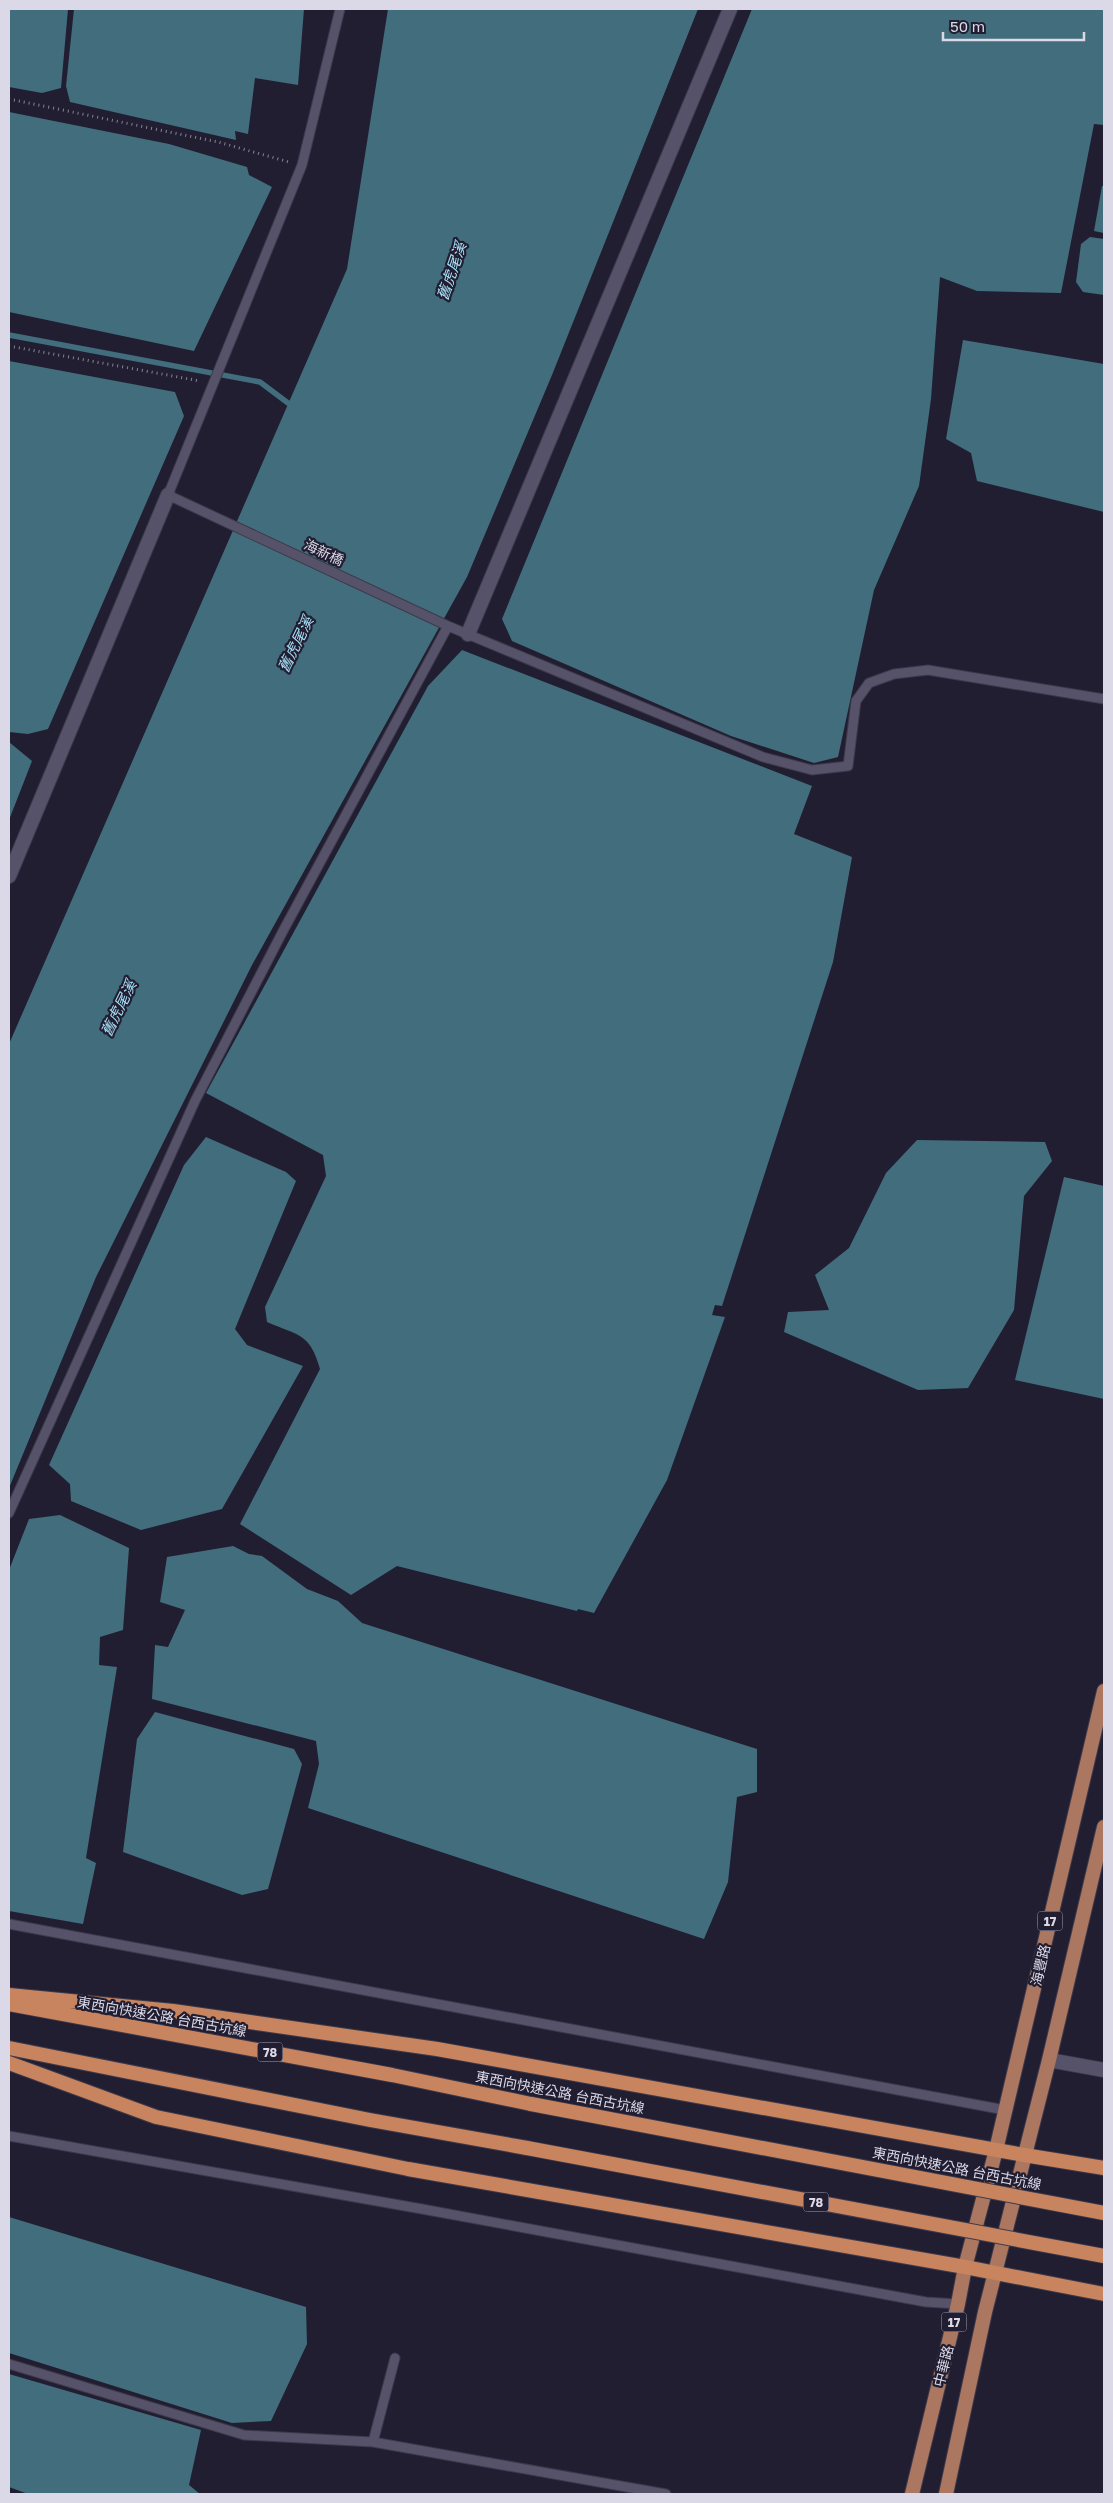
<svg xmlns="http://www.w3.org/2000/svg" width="1113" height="2503" viewBox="0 0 1113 2503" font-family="'Golos Text','Noto Sans TC',sans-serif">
	<rect width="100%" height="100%" fill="#211e32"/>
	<path fill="#426d7d" d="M9,9H68L61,88L42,93L9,87Z
		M74,9H304L298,85L255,78L248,134L235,131L236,140L70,102L66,86Z
		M388,9H698L552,375L467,577L252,965L96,1277L9,1488V1044L347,269Z
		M752,9H1104V125L1094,124L1061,293L977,291L940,277L931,399L919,486L874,590L838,757L814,763L731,736L512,641L502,619Z
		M9,112L169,144L247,167L249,175L272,187L194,351L9,312Z
		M1102,186H1104V233L1094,231Z
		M1090,237L1104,239V295L1083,292L1076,282L1081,244Z
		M963,340L1104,364V512L977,481L971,453L946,439Z
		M9,361L175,392L184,416L48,729L28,734L9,732Z
		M462,650L812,786L794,834L852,857L833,962L722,1306L715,1305L712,1315L725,1317L667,1480L594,1613L578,1609L577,1611L397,1566L351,1595L240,1524L320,1369C310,1333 299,1336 267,1322L265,1307L326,1176L323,1155L206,1093L428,686Z
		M9,742L32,761L9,820Z
		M206,1137L286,1172L296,1181L235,1329L247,1345L303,1366L222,1509L141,1530L71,1501L70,1484L49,1465L184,1165Z
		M917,1140L1045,1142L1052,1161L1024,1196L1014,1310L968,1388L918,1390L784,1332L788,1312L829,1310L815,1275L849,1248L886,1173Z
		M1064,1177L1104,1186V1399L1015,1380Z
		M60,1515L129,1548L123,1630L100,1637L99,1665L117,1667L86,1858L96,1863L83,1924L9,1911V1570L29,1519Z
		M233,1546L249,1554L262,1556L307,1589L338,1601L362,1623L757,1749V1792L737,1797L728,1882L704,1939L308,1808L319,1764L316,1741L152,1699L155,1645L168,1647L185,1610L160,1602L167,1557Z
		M155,1712L294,1749L302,1764L268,1889L242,1895L123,1852L137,1739Z
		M9,2217L306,2307L307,2344L271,2421L232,2423L9,2353Z
		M9,2374L201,2430L189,2485L200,2494H28L9,2487Z"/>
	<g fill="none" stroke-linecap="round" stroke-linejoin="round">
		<path stroke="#426d7d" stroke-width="5.5" d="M9,335L260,382L288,403"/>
		<defs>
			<path id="service" d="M340,9L302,165L168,495L448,626L763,757L812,770L848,766L856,701L869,683L894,674L928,670L1104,699
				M9,1513L195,1101L283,931L448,626
				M9,1924L1005,2110
				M9,2136L422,2209L926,2302L958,2304
				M9,2364L244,2435L373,2442L666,2494
				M373,2442L395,2358"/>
			<path id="minor" d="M468,634L730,9
				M9,876L168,495
				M1049,2060L1104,2070"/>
			<path id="primary" d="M912,2494L958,2304L965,2267L996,2150L1104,1691
				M946,2494L985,2312L1049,2060L1104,1827"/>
			<path id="trunk" d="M9,1995L173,2011L437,2049L1024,2155L1104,2168
				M9,2004L392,2075L531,2104
				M9,2048L370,2120L527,2148
				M9,2063L156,2117L408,2169L965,2267L1104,2294"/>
		</defs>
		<use href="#service" stroke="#3d394a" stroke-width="11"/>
		<use href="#minor" stroke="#3d394a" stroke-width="16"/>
		<use href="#primary" stroke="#3d394a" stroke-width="16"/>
		<use href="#trunk" stroke="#3d394a" stroke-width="16"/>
		<path stroke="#868394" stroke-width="3" stroke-dasharray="1 4" stroke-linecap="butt" d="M9,99L218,142L289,162
			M9,346L200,381"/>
		<use href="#service" stroke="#565269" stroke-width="9"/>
		<use href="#minor" stroke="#565269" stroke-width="14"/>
		<use href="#primary" stroke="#ac7761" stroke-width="14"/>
		<use href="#trunk" stroke="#c8845e" stroke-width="14"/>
		<defs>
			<path id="trunk-bridge" d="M531,2104L1104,2213
				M527,2148L1104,2256"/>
		</defs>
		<use href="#trunk-bridge" stroke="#3d394a" stroke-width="16" stroke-linecap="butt"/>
		<use href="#trunk-bridge" stroke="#c8845e" stroke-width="14"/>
	</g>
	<g text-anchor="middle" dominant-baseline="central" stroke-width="4.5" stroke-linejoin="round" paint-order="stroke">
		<g fill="#211e32" stroke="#a3a1b1" stroke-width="1">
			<rect x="1037.5" y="1911.5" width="25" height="19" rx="4"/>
			<rect x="257.5" y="2042.5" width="25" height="19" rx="4"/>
			<rect x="803.5" y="2192.5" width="25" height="19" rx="4"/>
			<rect x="941.5" y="2312.5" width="25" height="19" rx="4"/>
		</g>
		<g font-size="12" font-weight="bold" fill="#dbd9e7">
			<text x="1050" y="1921">17</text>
			<text x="270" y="2052">78</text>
			<text x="816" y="2202">78</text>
			<text x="954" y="2322">17</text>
		</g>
		<g font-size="14" fill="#dbd9e7" stroke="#211e32">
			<text transform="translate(324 552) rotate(25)">海新橋</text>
			<text transform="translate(1040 1965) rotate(-77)">海豐路</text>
			<text transform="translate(162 2016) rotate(10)">東西向快速公路 台西古坑線</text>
			<text transform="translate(560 2092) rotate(11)">東西向快速公路 台西古坑線</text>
			<text transform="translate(957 2168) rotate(11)">東西向快速公路 台西古坑線</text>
			<text transform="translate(943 2366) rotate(-76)">中華路</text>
		</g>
		<g font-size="15" font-style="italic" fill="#a9e3fa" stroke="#211e32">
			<text transform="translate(451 271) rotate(-71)">舊虎尾溪</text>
			<text transform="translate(295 644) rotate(-64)">舊虎尾溪</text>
			<text transform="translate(118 1008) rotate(-64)">舊虎尾溪</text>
		</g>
	</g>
	<rect width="1113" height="2503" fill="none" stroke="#dbd9e7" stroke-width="20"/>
	<path d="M943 32v8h141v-8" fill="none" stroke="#dbd9e7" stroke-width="2.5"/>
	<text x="950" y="32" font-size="15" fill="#dbd9e7" stroke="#211e32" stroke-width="4" paint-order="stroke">50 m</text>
</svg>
